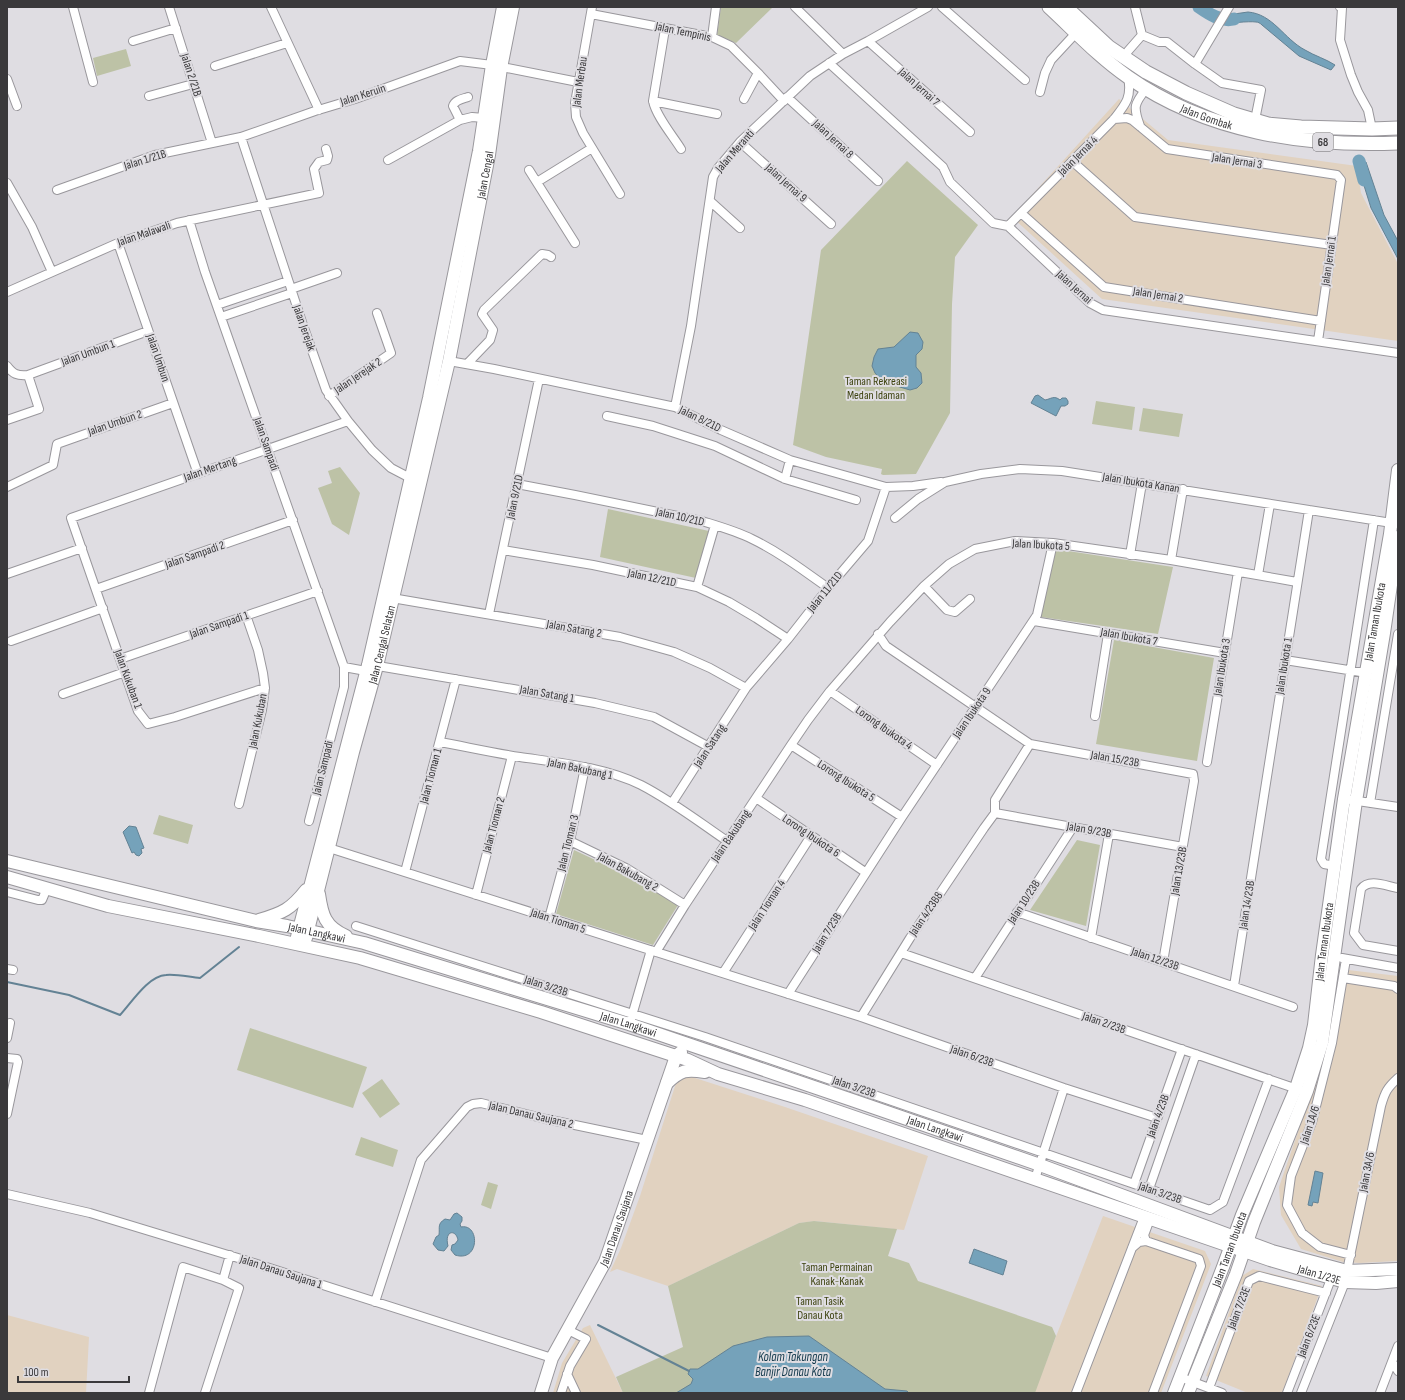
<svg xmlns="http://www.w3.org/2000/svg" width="1405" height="1400" viewBox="0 0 1405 1400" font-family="'Sofia Sans Condensed',sans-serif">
	<rect width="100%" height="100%" fill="#dfdde2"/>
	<path fill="#e1d2c0" d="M1119,99L1168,140L1357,166L1361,193L1398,264V341L1102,299L1012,217Z
		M1340,969L1398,976V1261L1360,1263L1343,1262L1301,1249L1281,1215L1279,1187L1330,1039Z
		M689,1076L785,1107L928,1156L904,1230L815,1221L799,1223L668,1286L617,1269L610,1272L621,1248L640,1196L676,1083Z
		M1103,1216L1205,1251L1211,1264L1161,1393H1034Z
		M1253,1269L1322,1286L1282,1393H1248L1206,1376L1242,1276Z
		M7,1315L89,1337L86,1393H7Z
		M590,1325L623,1393H553L562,1363L583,1328Z"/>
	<path fill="#bdc2a6" d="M721,7H773L736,43L717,35Z
		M126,49L131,66L97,76L93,58Z
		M907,161L978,225L955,257L952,304L950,413L916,474L883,475L881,474L882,469L826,457L793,445L821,250Z
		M1096,401L1135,407L1132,430L1092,424Z
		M1143,408L1183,414L1179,437L1139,431Z
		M340,467L360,493L349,535L332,524L318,488L332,483L328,471Z
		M608,509L709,531L696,578L600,557Z
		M1055,549L1173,567L1158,634L1041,617Z
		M1114,640L1214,658L1197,761L1096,744Z
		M159,815L193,825L188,844L153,834Z
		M1077,840L1100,845L1086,926L1030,910Z
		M574,850L623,873L678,905L653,945L556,914Z
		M250,1028L367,1067L353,1108L237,1070Z
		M382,1079L400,1104L380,1118L362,1093Z
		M361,1137L398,1150L393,1167L355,1155Z
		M488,1182L498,1185L491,1209L481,1205Z
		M814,1221L897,1229L888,1256L909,1263L918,1281L1052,1327L1056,1336L1035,1393H623L616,1377L683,1347L668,1286L799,1223Z"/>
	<path fill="#75a2ba" stroke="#638294" d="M1248,12C1273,14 1284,39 1305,50C1315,56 1326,59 1335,65L1331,70L1299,56L1262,25C1260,23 1258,22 1256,22C1249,21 1228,23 1222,25L1227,15Z
		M1366,162L1384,215L1398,241V259L1371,208L1357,163Z
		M910,332L918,333L923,342L922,349L916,355V367L921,373L922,383L917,388L910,390L883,382L875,373L872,366L874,357L878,349L894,347Z
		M1038,395L1045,400C1051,399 1054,395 1060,400L1062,398H1066L1068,401V404L1065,406H1061L1056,416L1031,403L1035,396Z
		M129,826L136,827L144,848L141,849L142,853L139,856L136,855L134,852L132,853L123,832Z
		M1315,1171L1323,1173L1318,1203L1313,1202L1312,1206L1308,1205Z
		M457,1213L462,1217V1221L460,1224L461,1227C480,1223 480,1263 455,1255L451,1250L452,1245L455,1244L458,1240C456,1229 444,1230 448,1246L444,1251L438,1250L433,1244L436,1237L439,1235C440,1227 437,1224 445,1219L450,1220L454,1214Z
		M974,1249L1007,1261L1003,1275L969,1263Z
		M809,1336L885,1389L907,1391L909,1393H676L691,1384L693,1379L688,1374L690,1369H698L733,1346L767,1337Z"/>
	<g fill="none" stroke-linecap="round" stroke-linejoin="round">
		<path stroke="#638294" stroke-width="2" d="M7,982L69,995L120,1015C132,1002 148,976 166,975C177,974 189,977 200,978L239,947
			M598,1325L689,1371"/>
		<path stroke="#75a2ba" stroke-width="13" d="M1199,7C1209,14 1221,22 1234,19
			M1359,161L1364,180"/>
		<defs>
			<path id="street" d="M73,7L93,82
				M169,7L212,143
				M271,7L319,110
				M592,7L575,103L576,117L583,133L620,194
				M795,7L843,54
				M942,7L1025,80
				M1135,7L1142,35L1159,42H1167L1195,64L1222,83L1261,90L1255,120
				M1340,7L1342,8L1340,40L1351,75L1358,92L1368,110L1372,129
				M591,14L712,37L731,46L758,73L744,99
				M665,29L653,101C656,116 673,136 681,149
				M712,37L716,7
				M133,41L176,28
				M868,41L970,132
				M1124,57L1128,51L1142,35
				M829,63L943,167L950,182L993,223L1008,226L1090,303L1103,310L1398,353
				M1195,64L1229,7
				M215,66L287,43
				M758,73L784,101
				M7,79L17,106
				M1040,92L1045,73L1051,60L1076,33
				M149,96L193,84
				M787,97L878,181
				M653,101L717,114
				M1114,119L1127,118L1132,120L1167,149L1337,175L1341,180L1318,341
				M460,120L453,106C455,100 462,99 468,97
				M1140,126C1133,107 1134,104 1146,89
				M241,137L303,325L326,390L348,421L372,450L391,468L414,480
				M740,142L831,224
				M388,160L460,120L472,117L484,118
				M1072,161L1135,217L1332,245
				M529,170L575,243
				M537,182L592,148
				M7,183L32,227L52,272
				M57,190L155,155L241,137L315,111L355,99L460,61L492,65L578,82
				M710,201L740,228
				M1021,213L1104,287L1321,321
				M189,220L205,272L344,667L366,671
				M1008,226L1114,119C1126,104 1132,97 1128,77
				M118,243L198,474
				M291,289L337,273
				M7,292L118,243L177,223L319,193L314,169L319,162L327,160L328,156L326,149
				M217,305L288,281
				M221,317L292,293
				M449,361L494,369L675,407L721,430L790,460L886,487L913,486L941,482
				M467,364L490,340L493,330L482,314L484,310L542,254L548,255L551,257
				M7,366C13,374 17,376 28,375L148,331
				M329,396L391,353L377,313
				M675,407L691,326L713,177L718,168L740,142L810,76L843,54L868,41L928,7
				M607,416L653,426L715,446L785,479L856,500
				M7,420L39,409L28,375
				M785,479L790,460
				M517,484L575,495L702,521C718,526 736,531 752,539C779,552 803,570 828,588
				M7,487L53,465L57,444L173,403
				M895,518L918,499L945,482L981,474L1020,469L1062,471L1398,524
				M503,550L593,565L697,587L729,602L756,618L788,639
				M1130,555L1142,483
				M1171,560L1183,489
				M7,574L82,548
				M1258,575L1270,504
				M924,586L947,610L955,612L970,599
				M697,587L715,525
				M96,589L293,520
				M392,598L620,637L674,652L710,668L746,688
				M489,614L539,379
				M1034,621L1225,653
				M878,634L886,646L1030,744L1193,774L1194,781L1163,962
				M11,641L103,608
				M120,659L318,591
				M1285,660L1367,673
				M372,665L595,703L654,717L709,747
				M265,688L175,717L148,724L138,711L71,518L348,421
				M830,691L937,765
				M63,694L125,672
				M1095,716L1108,634
				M440,742C467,747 494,753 520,757C561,763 604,767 641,785C672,801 699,822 727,841
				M791,745L902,817
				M1207,762L1238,572
				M756,798L865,872
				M1351,800L1398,807
				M672,803L746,688L788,639L828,588L868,541L886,487
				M1370,803L1398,634
				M239,804L262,710L265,688L263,673L258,650L246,615
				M995,813L1183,847
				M995,813V800L1030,744
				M309,821L344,687V667
				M570,841L626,868L685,905
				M329,848L861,1017L1064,1088L1157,1118
				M1335,866L1324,864L1321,859L1374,520
				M405,872L456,679
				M1398,888C1386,886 1369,878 1361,889L1354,933L1363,945L1398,951
				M7,892L38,900H42L47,888
				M476,895L512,756
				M1017,912L1293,1007
				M549,918L570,841L585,767
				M356,926L705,1037L1210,1210L1223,1202L1269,1079
				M1091,938L1109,834
				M656,952L685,905L791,745L808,720L830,691L890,622L924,586L949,564L975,549L1015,541L1053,543L1171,560L1297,582
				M901,953L1300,1090
				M1342,958L1398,968
				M1346,959L1332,1043L1312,1122L1291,1176L1287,1205L1302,1233L1320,1247L1351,1255
				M7,969L13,970
				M723,973L811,836
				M975,978L1073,827
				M1343,978L1394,986L1398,989
				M1234,986L1309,510
				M788,994L902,817L1037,615L1053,543
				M861,1017L910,938L984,828L995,813
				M631,1019L651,950
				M7,1038L10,1023
				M7,1058L17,1059L18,1062L7,1114
				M1035,1179L1064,1088
				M1134,1184L1182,1049
				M1149,1189L1196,1054
				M7,1194L90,1213L238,1258L552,1358
				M1146,1241L1144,1235L1150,1219
				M1132,1248L1139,1242L1146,1241L1199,1259L1201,1266L1153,1393
				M1347,1271L1381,1106C1385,1092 1387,1088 1398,1078
				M223,1280L230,1255
				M375,1302L421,1160L467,1107L473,1104L481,1103L546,1119L647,1140
				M1392,1362L1398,1371
				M567,1374L576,1393
				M1180,1377L1222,1393
				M1209,1388L1249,1281L1259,1276L1326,1293
				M149,1393L183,1267L223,1280L239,1288L205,1393
				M561,1393L570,1366L586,1339L568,1330
				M1076,1393L1144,1217
				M1287,1393L1331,1279
				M1301,1393L1345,1282
				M1380,1393L1398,1346"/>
			<g id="secondary">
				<path id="s1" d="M7,861L256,921L287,926L364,943L629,1024L852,1100L1040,1165L1272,1251L1347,1271L1398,1269"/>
				<path id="s2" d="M7,877L108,906L259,936L360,958L541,1012L688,1060L718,1074L805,1100L1270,1260L1345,1282L1376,1283L1398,1281"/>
				<path d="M319,894C322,915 325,927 346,936"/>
				<path d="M259,920C283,913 291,909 306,890"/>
				<path d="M297,937L368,665L429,398L479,151L492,65L503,7"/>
				<path id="s3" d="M306,938L353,752L377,666L449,361L489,155L501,68L513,7"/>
				<path d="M667,1083C681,1070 686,1069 705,1072"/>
				<path id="s4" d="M541,1393L552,1358L605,1262L673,1065L676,1056L681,1052"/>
				<path id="s5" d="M1174,1393L1223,1267L1242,1215L1296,1088L1309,1048L1314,1025L1322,955L1344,799L1390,534L1398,470"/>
				<path d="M1188,1393L1236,1274L1254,1222L1307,1091L1322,1043L1356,801L1384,633L1398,537"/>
			</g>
			<g id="primary">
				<path id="s6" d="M1049,7C1075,31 1099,57 1128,77C1206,132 1305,147 1398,143"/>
				<path d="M1066,7L1109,47L1146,72L1186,93L1234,114L1268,124L1301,127L1372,129L1398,128"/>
			</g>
		</defs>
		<use href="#street" stroke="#99979c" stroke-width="10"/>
		<use href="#secondary" stroke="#99979c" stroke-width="14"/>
		<use href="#primary" stroke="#99979c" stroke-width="15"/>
		<use href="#street" stroke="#fff" stroke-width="8"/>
		<use href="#secondary" stroke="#fff" stroke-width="12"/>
		<use href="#primary" stroke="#fff" stroke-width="13"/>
	</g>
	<g text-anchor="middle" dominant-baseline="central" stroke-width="4" stroke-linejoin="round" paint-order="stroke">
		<rect fill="#dfdde2" stroke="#6c6a6d" stroke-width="1" x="1313" y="133" width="20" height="18" rx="3"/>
		<g font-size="11" font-weight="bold" fill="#3a393b">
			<text x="1323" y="142">68</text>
		</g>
		<g font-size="12" fill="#3a393b" stroke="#dfdde2">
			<text transform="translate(683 32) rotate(12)">Jalan Tempinis</text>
			<text transform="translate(191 75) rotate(72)">Jalan 2/21B</text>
			<text transform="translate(580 82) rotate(-82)">Jalan Merbau</text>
			<text transform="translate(919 87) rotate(42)">Jalan Jernai 7</text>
			<text transform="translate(363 95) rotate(-18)">Jalan Keruin</text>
			<text stroke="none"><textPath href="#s6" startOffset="194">Jalan Gombak</textPath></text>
			<text transform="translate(833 139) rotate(43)">Jalan Jernai 8</text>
			<text transform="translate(735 151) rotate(-49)">Jalan Meranti</text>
			<text transform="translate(1078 156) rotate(-45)">Jalan Jernai 4</text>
			<text transform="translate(145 160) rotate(-17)">Jalan 1/21B</text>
			<text transform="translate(1237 161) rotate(9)">Jalan Jernai 3</text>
			<text stroke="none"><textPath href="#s3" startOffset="784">Jalan Cengal</textPath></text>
			<text transform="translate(786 183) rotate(42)">Jalan Jernai 9</text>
			<text transform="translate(144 234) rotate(-19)">Jalan Malawali</text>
			<text transform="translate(1329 261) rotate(-82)">Jalan Jernai 1</text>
			<text transform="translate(1074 287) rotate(42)">Jalan Jernai</text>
			<text transform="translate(1158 295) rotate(9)">Jalan Jernai 2</text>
			<text transform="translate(304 328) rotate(71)">Jalan Jerejak</text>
			<text transform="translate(88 353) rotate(-20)">Jalan Umbun 1</text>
			<text transform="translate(158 358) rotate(71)">Jalan Umbun</text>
			<text transform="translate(358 376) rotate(-34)">Jalan Jerejak 2</text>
			<text transform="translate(700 419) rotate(26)">Jalan 8/21D</text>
			<text transform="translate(115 423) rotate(-19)">Jalan Umbun 2</text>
			<text transform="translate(266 444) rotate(71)">Jalan Sampadi</text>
			<text transform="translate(210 469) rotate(-19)">Jalan Mertang</text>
			<text transform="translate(1141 483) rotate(9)">Jalan Ibukota Kanan</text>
			<text transform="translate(515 497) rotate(-78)">Jalan 9/21D</text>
			<text transform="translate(680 517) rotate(13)">Jalan 10/21D</text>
			<text transform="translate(1041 545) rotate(3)">Jalan Ibukota 5</text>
			<text transform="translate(195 555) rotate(-19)">Jalan Sampadi 2</text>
			<text transform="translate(652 578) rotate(12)">Jalan 12/21D</text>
			<text transform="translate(825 592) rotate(-51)">Jalan 11/21D</text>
			<text stroke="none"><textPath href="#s5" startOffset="802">Jalan Taman Ibukota</textPath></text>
			<text transform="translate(219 625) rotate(-19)">Jalan Sampadi 1</text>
			<text transform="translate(574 629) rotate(10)">Jalan Satang 2</text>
			<text transform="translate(1129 637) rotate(10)">Jalan Ibukota 7</text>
			<text stroke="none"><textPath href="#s3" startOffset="303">Jalan Cengal Selatan</textPath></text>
			<text transform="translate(1284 666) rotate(-81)">Jalan Ibukota 1</text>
			<text transform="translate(1222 667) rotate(-81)">Jalan Ibukota 3</text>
			<text transform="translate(128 679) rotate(70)">Jalan Kukuban 1</text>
			<text transform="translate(547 694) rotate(10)">Jalan Satang 1</text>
			<text transform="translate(972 713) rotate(-56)">Jalan Ibukota 9</text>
			<text transform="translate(258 721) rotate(-79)">Jalan Kukuban</text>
			<text transform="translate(884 728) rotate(35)">Lorong Ibukota 4</text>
			<text transform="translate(710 746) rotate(-57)">Jalan Satang</text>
			<text transform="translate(1115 759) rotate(10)">Jalan 15/23B</text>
			<text transform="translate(323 768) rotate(-76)">Jalan Sampadi</text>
			<text transform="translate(580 769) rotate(12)">Jalan Bakubang 1</text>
			<text transform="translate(431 776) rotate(-75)">Jalan Tioman 1</text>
			<text transform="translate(846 781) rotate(33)">Lorong Ibukota 5</text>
			<text transform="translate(494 825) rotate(-75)">Jalan Tioman 2</text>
			<text transform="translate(1089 830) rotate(10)">Jalan 9/23B</text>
			<text transform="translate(731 836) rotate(-56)">Jalan Bakubang</text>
			<text transform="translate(811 836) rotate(34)">Lorong Ibukota 6</text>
			<text transform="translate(568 843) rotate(-76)">Jalan Tioman 3</text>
			<text transform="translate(1179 871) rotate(-80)">Jalan 13/23B</text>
			<text transform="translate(628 872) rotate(29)">Jalan Bakubang 2</text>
			<text transform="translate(1024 902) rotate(-57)">Jalan 10/23B</text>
			<text transform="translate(767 905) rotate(-57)">Jalan Tioman 4</text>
			<text transform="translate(1247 905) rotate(-81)">Jalan 14/23B</text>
			<text transform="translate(926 914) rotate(-56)">Jalan 4/23B8</text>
			<text transform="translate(558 921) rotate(18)">Jalan Tioman 5</text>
			<text stroke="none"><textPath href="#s1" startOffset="318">Jalan Langkawi</textPath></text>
			<text transform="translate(827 933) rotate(-58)">Jalan 7/23B</text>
			<text stroke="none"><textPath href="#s5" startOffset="478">Jalan Taman Ibukota</textPath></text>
			<text transform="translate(1155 959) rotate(19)">Jalan 12/23B</text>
			<text transform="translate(546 986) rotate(18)">Jalan 3/23B</text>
			<text transform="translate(1104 1023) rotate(19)">Jalan 2/23B</text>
			<text stroke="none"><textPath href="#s1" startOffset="643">Jalan Langkawi</textPath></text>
			<text transform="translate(972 1056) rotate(19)">Jalan 6/23B</text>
			<text transform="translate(854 1087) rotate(19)">Jalan 3/23B</text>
			<text transform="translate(531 1115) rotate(13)">Jalan Danau Saujana 2</text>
			<text transform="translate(1158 1116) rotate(-70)">Jalan 4/23B</text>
			<text transform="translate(1310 1125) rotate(-72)">Jalan 1A/6</text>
			<text stroke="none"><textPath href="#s1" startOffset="967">Jalan Langkawi</textPath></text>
			<text transform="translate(1367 1172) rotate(-79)">Jalan 3A/6</text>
			<text transform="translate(1160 1193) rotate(19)">Jalan 3/23B</text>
			<text stroke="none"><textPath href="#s4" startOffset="182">Jalan Danau Saujana</textPath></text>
			<text stroke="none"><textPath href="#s5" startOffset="154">Jalan Taman Ibukota</textPath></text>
			<text transform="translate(281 1272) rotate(18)">Jalan Danau Saujana 1</text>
			<text stroke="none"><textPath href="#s2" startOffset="1373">Jalan 1/23E</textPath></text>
			<text transform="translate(1239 1308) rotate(-69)">Jalan 7/23E</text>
			<text transform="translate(1309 1336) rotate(-69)">Jalan 6/23E</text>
		</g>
		<g font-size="12" fill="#3d430f" stroke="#dfdde2">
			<text x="876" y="381">Taman Rekreasi<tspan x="876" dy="14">Medan Idaman</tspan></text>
			<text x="837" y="1267">Taman Permainan<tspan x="837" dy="14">Kanak-Kanak</tspan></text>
			<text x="820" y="1301">Taman Tasik<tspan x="820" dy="14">Danau Kota</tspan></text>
		</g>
		<g font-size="13" font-style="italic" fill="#11384b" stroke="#dfdde2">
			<text x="793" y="1357">Kolam Takungan<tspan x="793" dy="15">Banjir Danau Kota</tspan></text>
		</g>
	</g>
	<rect width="1405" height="1400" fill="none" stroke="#3a393b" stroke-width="16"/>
	<path d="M18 1376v6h111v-6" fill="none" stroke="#3a393b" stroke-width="2"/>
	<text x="24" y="1376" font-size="12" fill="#3a393b" stroke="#dfdde2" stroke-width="3" paint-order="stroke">100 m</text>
</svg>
